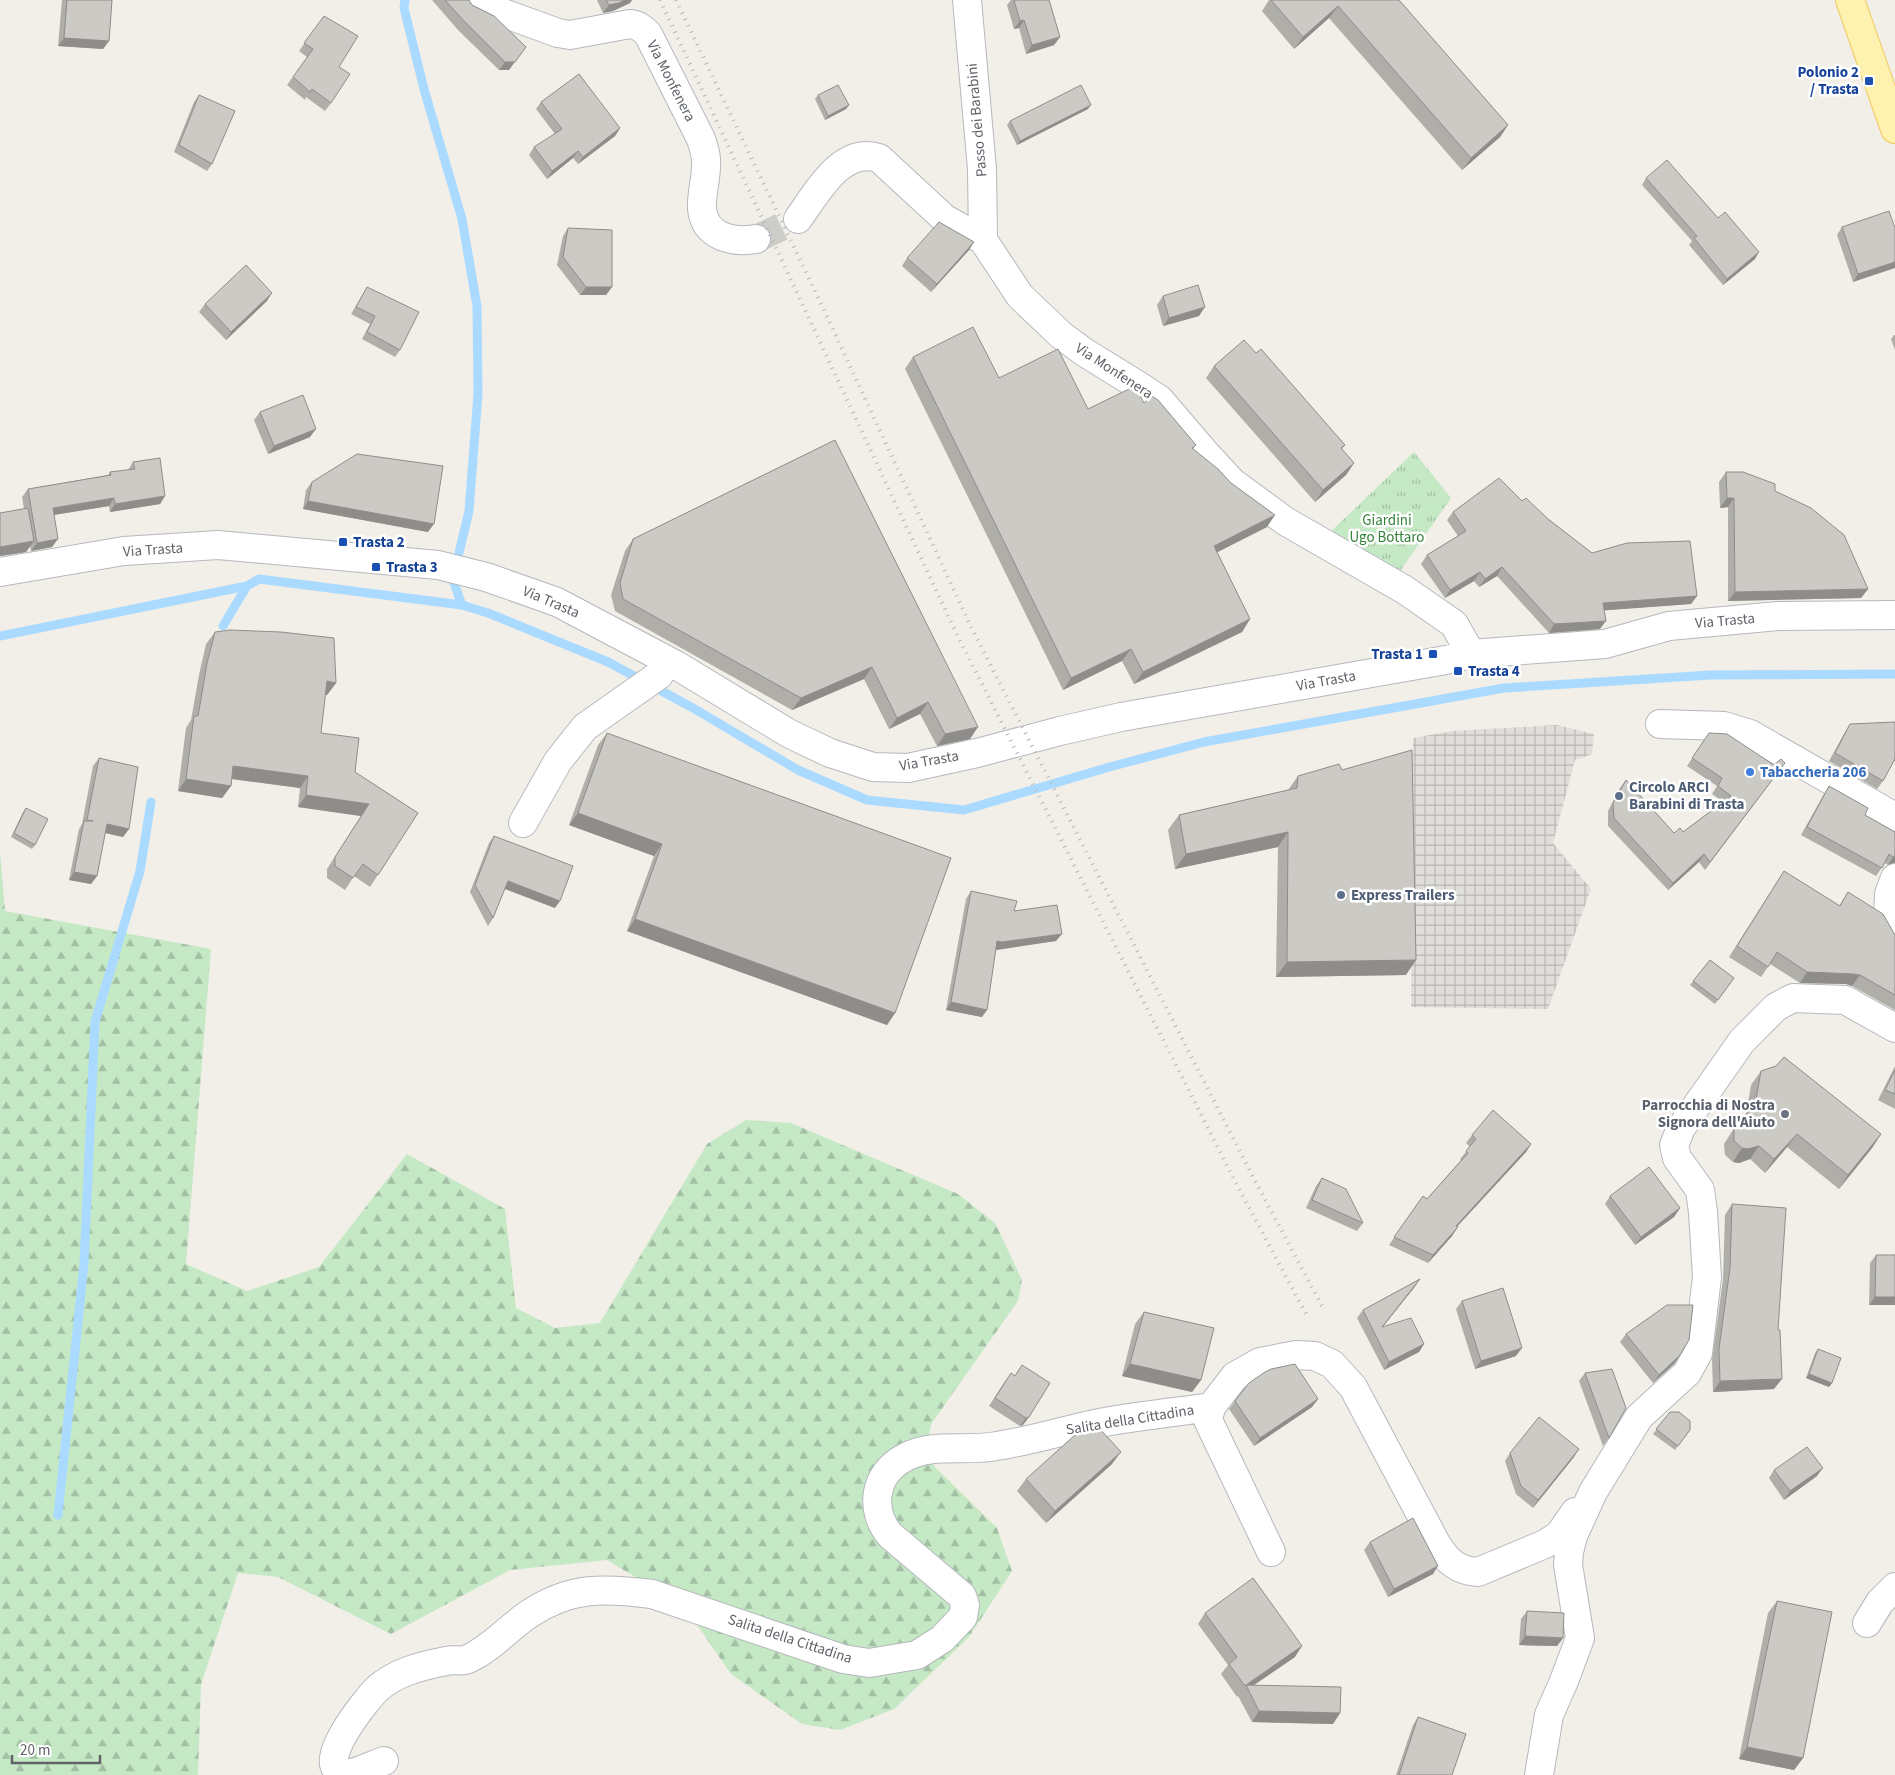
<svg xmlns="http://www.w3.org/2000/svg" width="1895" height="1775" viewBox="0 0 1895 1775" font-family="'Source Sans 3',sans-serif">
	<defs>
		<pattern id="industrial-grid" width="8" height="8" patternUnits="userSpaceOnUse" patternTransform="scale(1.25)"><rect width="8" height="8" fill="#e0deda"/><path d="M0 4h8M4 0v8" fill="none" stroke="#b9b8b5"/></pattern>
		<pattern id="grass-tufts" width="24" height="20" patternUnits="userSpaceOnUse" patternTransform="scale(1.25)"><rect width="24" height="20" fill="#c5e8c5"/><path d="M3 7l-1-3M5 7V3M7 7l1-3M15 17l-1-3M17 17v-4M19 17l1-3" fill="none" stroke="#a3c0a4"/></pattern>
		<pattern id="forest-firs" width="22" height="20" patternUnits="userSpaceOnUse" patternTransform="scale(1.25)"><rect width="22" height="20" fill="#c5e8c5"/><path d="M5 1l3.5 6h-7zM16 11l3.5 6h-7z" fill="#a3c0a4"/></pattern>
	</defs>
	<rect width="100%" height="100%" fill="#f1efe8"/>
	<path fill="url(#industrial-grid)" d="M1557,725L1594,734L1592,754L1575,760L1553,843L1591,889L1548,1009L1411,1007L1413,738L1453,731Z"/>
	<path fill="url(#grass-tufts)" d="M1414,452L1451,498L1398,574L1325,537Z"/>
	<path fill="url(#forest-firs)" d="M0,852L5,911L211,949L186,1264L247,1291L319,1267L407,1154L505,1209L516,1308L555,1328L600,1323L707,1144L746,1120L791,1123L958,1194L995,1223L1022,1280L1018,1301L931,1424L928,1443L934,1466L997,1528L1012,1571L969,1637L894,1709L840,1730L802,1724L731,1674L684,1606L607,1560L510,1570L391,1634L278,1577L238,1573L201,1684L198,1775H0Z"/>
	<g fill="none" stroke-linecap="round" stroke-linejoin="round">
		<path stroke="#aadaff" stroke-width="9" d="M405,0L404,8L424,89L462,219L477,306L478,394L469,511L459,553
			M454,583L462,605
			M223,626L247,586
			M0,636L247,586L259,579L462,605L488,613L608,662L693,708L798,770L867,800L964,810L1113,766L1204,742L1504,688L1711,675L1895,674
			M58,1515L84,1264L95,1022L140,871L151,802"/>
		<path stroke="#ccccc8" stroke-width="28" stroke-dasharray="28 14" stroke-linecap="butt" d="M756,239L798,219"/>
		<defs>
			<path id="minor" d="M475,0L484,6L558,33L570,35L630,24C638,25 642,28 648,34L701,139C704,148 707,157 706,166C706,180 701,195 702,209C705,237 733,243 756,239
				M967,0L982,169L983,240
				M798,219C817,193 841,146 879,158L945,219L983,240L1020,296L1061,335L1084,352L1139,386L1160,400L1207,455L1232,482L1285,521L1405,590L1454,624L1471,654
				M0,572L124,551L218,545L438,565L486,577L557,602L676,665L790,734L830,753L873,767L908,768L977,753L1060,731L1121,717L1446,660L1471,654L1605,644L1669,626L1778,616L1895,615
				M1660,724L1724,726L1750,734L1895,817
				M523,823L558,761L585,727L659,675
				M1895,878L1889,894L1888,915L1895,928
				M1271,1552L1208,1420L1211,1407L1235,1376L1260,1362L1296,1355L1315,1356L1332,1364L1353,1387L1437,1545C1447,1561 1458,1571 1478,1572L1545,1544L1559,1535L1575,1512
				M1867,1623L1880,1602L1895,1587
				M384,1761C374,1764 354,1775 344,1773C311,1767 367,1699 377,1689C396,1672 421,1666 446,1661C453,1659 462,1662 468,1659C492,1648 508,1628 529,1614C571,1586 605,1588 652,1594L843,1659L869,1663L917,1655L942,1639L963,1617L965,1605L962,1596L890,1535C869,1510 874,1474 904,1458C931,1443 960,1451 990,1447C1029,1442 1067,1429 1105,1422C1140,1416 1176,1412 1211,1407
				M1539,1775L1549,1715L1564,1681L1580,1638L1568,1565L1569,1552L1573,1536L1593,1492L1639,1417L1687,1373L1698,1353L1707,1277L1703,1212L1700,1190L1677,1158L1674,1145L1681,1128L1742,1041L1776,1007L1793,998L1845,1000L1895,1028"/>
			<path id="primary" d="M1850,0L1895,129"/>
		</defs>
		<use href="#minor" stroke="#b5b8bc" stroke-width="30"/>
		<use href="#primary" stroke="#f2c960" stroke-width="30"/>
		<use href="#minor" stroke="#fff" stroke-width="28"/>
		<use href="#primary" stroke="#fff2af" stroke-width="28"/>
		<path stroke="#b6b7b8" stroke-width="4" stroke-dasharray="1 6" stroke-linecap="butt" d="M660,0L958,637L1238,1187L1306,1314
			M676,0L823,308L971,627L1253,1177L1324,1310"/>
	</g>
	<path fill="#afaea9" d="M62,0H112L109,41L103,49L58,46Z
		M432,0H469L472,5L494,16L509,70H499L458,30Z
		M597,0H632L630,3L613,11L603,13Z
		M1011,0H1049L1060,37L1054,45L1026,54L1019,28L1014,29L1007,5Z
		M1269,0H1399L1508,125L1500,137L1462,170L1329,18L1294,49L1262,11Z
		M324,16L339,67L331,103L325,111L306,97L305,100L287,85L307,57L299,51Z
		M199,95L212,164L207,171L174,152L194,102Z
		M818,95L849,105L846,109L825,120L815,99Z
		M541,102L620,128L615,136L578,164L573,158L547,179L529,155L534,147L555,134L536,109Z
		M1088,109L1017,145L1007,125L1010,121Z
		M1646,178L1718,218L1755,259L1723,285L1689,245L1692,241L1642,185Z
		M1842,227L1895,228L1853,282L1837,235Z
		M568,228L612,287L606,295H580L557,265L563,236Z
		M974,242L969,250L931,292L902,266L907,258Z
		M367,287L400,350L395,357L362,339L370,324L351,314Z
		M1163,296L1199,316L1163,326L1157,305Z
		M267,301L226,340L199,312L205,304Z
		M1894,335H1895V350L1891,339Z
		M1256,353L1345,445L1342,449L1354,463L1346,475L1315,502L1206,378L1214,366Z
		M913,357L999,378L1088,409L1144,403L1196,445L1193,449L1267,527L1217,552L1250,619L1242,632L1134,684L1122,661L1063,690L905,369Z
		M260,412L310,437L268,454L254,420Z
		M835,440L970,739L937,746L920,714L889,729L864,679L792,710L615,611L611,595L625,551L633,539Z
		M133,462L165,496L160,504L110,512L109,506L54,515L52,547L31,551L30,546L26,552L0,556V513L24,509L22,497L28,489L108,475L110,472L128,470Z
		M1726,472L1775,491L1868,589L1861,598L1728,601V507L1720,508L1719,482Z
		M312,482L428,532L303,509L306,490Z
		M1522,501L1548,519L1592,553L1697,596L1691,604L1604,610L1600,629L1549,633L1497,576L1479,587L1474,581L1445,598L1421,564L1427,555L1458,536L1447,520L1453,512Z
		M215,632L336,683L327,695H325L321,733L355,772L418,813L370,887L354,876L345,890L327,878V869L361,816L298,807L300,788L232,779L231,786L222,798L178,791L186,728L191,720L199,675L206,644Z
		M1895,722V761H1894L1883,781L1877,789L1829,761L1845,732L1850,724Z
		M607,733L895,1013L887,1025L627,931L654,856L569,825L598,745Z
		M1709,733L1779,771L1705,870L1699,862L1668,890L1608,826V811L1620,788L1626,780L1674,833L1683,832L1723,802L1712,794L1717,786L1687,766Z
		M99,758L129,829L123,837L105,833L97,876L91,884L69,880L79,829L82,824L93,766Z
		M1298,776L1406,975L1276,977L1278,847L1175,869L1168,830L1179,815L1288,790Z
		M1829,786L1865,815L1895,832L1893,863L1888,865L1885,863L1876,876L1801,835L1824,794Z
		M26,808L35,845L32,849L11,837L23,812Z
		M494,836L555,908L505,889L493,918L488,926L470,892L489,843Z
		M1784,871L1839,906L1848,892L1895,935V1010L1852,986L1846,984L1800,983L1770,964L1761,977L1729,957Z
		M971,891L1014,911L1056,941L996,949L982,1017L946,1010L966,899Z
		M1710,960L1734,978L1715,1004L1690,985Z
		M1895,1066V1109L1878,1100Z
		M1761,1071L1881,1134L1872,1148L1839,1189L1787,1147L1765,1173L1750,1159L1739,1163L1733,1162L1725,1155L1724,1144L1736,1125L1746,1115L1751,1085Z
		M1472,1135L1531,1144L1526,1152L1457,1227L1452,1236L1428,1263L1389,1245L1423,1196L1427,1199L1461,1160L1460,1159L1470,1147L1466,1143Z
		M1322,1178L1363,1223L1357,1231L1306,1208L1316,1186Z
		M1610,1196L1680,1208L1674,1217L1635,1245L1605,1204Z
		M1732,1204L1774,1389L1713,1392L1712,1360L1723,1279L1725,1215Z
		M1876,1255L1895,1305H1869L1870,1263Z
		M1420,1279L1383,1327L1424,1344L1419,1352L1384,1370L1357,1318L1363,1310Z
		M1462,1301L1516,1356L1475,1369L1456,1309Z
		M1144,1312L1201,1380L1192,1392L1122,1376L1135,1324Z
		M1626,1334L1675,1363L1653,1383L1620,1342Z
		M1818,1349L1832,1383L1829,1387L1806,1378L1815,1353Z
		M1585,1373L1609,1438L1603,1446L1579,1381Z
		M1014,1375L1050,1383L1023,1425L1020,1426L989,1406L1005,1381Z
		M1318,1399L1312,1407L1254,1446L1229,1409L1235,1401Z
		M1670,1412L1690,1430L1675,1450L1653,1434Z
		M1510,1453L1574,1457L1533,1508L1516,1494L1505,1461Z
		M1112,1464L1046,1523L1017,1491L1026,1479Z
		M1774,1470L1817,1476L1784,1500L1769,1478Z
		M1370,1542L1433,1574L1388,1597L1364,1550Z
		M1777,1601L1803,1758L1794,1770L1739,1759L1768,1613Z
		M1527,1611L1563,1638L1557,1646L1519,1645L1521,1619Z
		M1205,1613L1295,1657L1254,1685L1340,1713L1333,1724L1252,1722L1238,1696L1237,1697L1221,1674L1228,1665L1198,1624Z
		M1418,1717L1452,1775H1396L1413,1725Z"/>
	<path fill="#8f8d8a" d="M625,0H632L630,3L613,11L603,13L609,5Z
		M1338,6L1329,18L1294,49L1303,37Z
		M1024,20L1019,28L1014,29L1020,21Z
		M1060,37L1054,45L1026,54L1032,45Z
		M64,38L109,41L103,49L58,46Z
		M526,47L509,70H499L505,62Z
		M849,105L846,109L825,120L828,116Z
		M1091,105L1088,109L1017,145L1020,141Z
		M1508,125L1500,137L1462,170L1471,158Z
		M620,128L615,136L578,164L583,157Z
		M578,151L573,158L547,179L552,171Z
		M974,242L969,250L931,292L937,284Z
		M1759,252L1755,259L1723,285L1727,279Z
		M1895,262V268L1853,282L1858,274Z
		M586,287H612L606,295H580Z
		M272,293L267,301L226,340L231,332Z
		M1205,307L1199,316L1163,326L1169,318Z
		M316,429L310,437L268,454L274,446Z
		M1354,463L1346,475L1315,502L1323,490Z
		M165,496L160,504L110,512L115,504Z
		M114,498L109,506L47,516L53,508Z
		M1727,498H1734L1728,507L1720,508Z
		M308,501L434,524L428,532L303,509Z
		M1275,515L1267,527L1206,558L1214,546Z
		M58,539L52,547L31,551L37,543Z
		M34,541L26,552L0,556V547Z
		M1502,567L1497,576L1479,587L1485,579Z
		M1480,572L1474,581L1445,598L1450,590Z
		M1868,589L1861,598L1728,601L1735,592Z
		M1697,596L1691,604L1597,611L1603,603Z
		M1250,619L1242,632L1134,684L1143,672Z
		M1606,621L1600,629L1549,633L1554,624Z
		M1131,649L1122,661L1063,690L1071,678Z
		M872,667L864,679L792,710L801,698Z
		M327,681L336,683L327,695L318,693Z
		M928,702L920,714L889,729L897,718Z
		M978,727L970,739L937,746L945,734Z
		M233,766L308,776L300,788L225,778Z
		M186,779L231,786L222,798L178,791Z
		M306,795L369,804L361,816L298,807Z
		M578,813L662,844L654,856L569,825Z
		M107,824L129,829L123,837L101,832Z
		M1288,832L1278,847L1175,869L1186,854Z
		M1704,854L1699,862L1668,890L1673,883Z
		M1895,856V863H1893L1888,865L1893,857Z
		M74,872L97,876L91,884L69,880Z
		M508,881L560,901L555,908L503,888Z
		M635,919L895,1013L887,1025L627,931Z
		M1062,934L1056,941L997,950L992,948L997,941Z
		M1416,960L1406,975L1276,977L1287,962Z
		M1807,972L1853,974L1860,975L1852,986L1846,984L1800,983Z
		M951,1002L987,1010L982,1017L946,1010Z
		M1797,1134L1787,1147L1765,1173L1774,1159Z
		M1881,1134L1872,1148L1839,1189L1848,1175Z
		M1531,1144L1526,1152L1450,1234L1456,1226Z
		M1759,1146L1750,1159L1739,1163L1733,1162L1742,1148Z
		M1680,1208L1674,1217L1635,1245L1641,1237Z
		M1458,1227L1452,1236L1428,1263L1433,1255Z
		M1420,1279L1414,1288L1376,1335L1382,1327Z
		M1875,1297H1895V1305H1869Z
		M1424,1344L1419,1352L1384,1370L1389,1362Z
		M1522,1348L1516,1356L1475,1369L1481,1361Z
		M1680,1355L1675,1363L1653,1383L1659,1375Z
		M1130,1364L1201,1380L1192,1392L1122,1376Z
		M1809,1374L1832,1383L1829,1387L1806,1378Z
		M1782,1379L1774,1389L1713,1392L1720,1381Z
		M1318,1399L1312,1407L1254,1446L1260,1438Z
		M1029,1417L1023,1425L1020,1426L1026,1418Z
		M1579,1449L1574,1457L1533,1508L1538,1500Z
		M1121,1452L1112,1464L1046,1523L1055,1511Z
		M1823,1468L1817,1476L1784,1500L1790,1491Z
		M1438,1566L1433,1574L1388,1597L1394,1589Z
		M1525,1636L1563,1638L1557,1646L1519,1645Z
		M1302,1646L1295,1657L1248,1689L1246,1685Z
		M1259,1711L1340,1713L1333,1724L1252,1722Z
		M1747,1747L1803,1758L1794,1770L1739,1759Z"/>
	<path fill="#cccac5" stroke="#8f8d8a" d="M67,0H112L109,41L64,38Z
		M445,0H469L472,5L494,16L526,47L515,62H505L464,21Z
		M606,0H625L619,3L609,5Z
		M1014,0H1049L1060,37L1032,45L1024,20L1020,21Z
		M1271,0H1399L1508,125L1471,158L1338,6L1303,37Z
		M324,16L358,36L339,67L350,74L331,103L312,89L310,92L293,77L313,49L304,43Z
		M579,74L620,128L583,157L578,151L552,171L534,147L562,129L541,102Z
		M838,85L849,105L828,116L818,95Z
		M1081,85L1091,105L1020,141L1010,121Z
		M199,95L235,111L212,164L179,145Z
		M1667,160L1718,218L1725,212L1759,252L1727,279L1694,238L1697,236L1646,178Z
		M1889,211L1895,228V262L1858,274L1842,227Z
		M939,222L974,242L937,284L907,258Z
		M568,228L612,230V287H586L563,257Z
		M246,265L272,293L231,332L205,304Z
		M1198,285L1205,307L1169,318L1163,296Z
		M367,287L419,312L400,350L367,332L375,316L356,307Z
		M973,327L999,378L1058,349L1088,409L1135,386L1144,403L1152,396L1158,400L1196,445L1192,448L1218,469L1231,483L1275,515L1214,546L1250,619L1143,672L1131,649L1071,678L913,357Z
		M1244,340L1256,353L1261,349L1345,445L1341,448L1354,463L1323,490L1214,366Z
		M303,395L316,429L274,446L260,412Z
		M835,440L978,727L945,734L928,702L897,718L872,667L801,698L623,599L620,583L633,539Z
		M357,454L443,466L434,524L308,501L312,482Z
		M160,458L165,496L115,504L114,498L53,508L58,539L37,543L28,489L111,475L110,472L135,469L133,462Z
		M1726,472H1743L1775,484V491L1811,508L1844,535L1868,589L1735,592L1734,498H1727Z
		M1499,478L1522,501L1526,498L1548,519L1592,553L1627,543L1690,541L1697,596L1603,603L1606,621L1554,624L1502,567L1485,579L1480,572L1450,590L1427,555L1466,531L1453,512Z
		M28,508L34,541L0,547V513Z
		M230,630L281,632L334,638L336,683L327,681L321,733L359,738L355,772L418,813L378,875L363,864L353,878L335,866V857L369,804L306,795L308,776L233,766L231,786L186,779L194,716H198L207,663L215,632Z
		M1895,722V759L1883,781L1835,753L1850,724Z
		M607,733L951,858L895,1013L635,919L662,844L578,813Z
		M1709,733L1727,734L1774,765L1781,759L1785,763L1710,862L1704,854L1673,883L1614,818L1613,803L1626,780L1674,833L1680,828L1683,832L1731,796L1718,786L1722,778L1692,758Z
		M1412,750L1416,960L1287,962L1288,832L1186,854L1179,815L1297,788L1298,776L1339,764L1342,770Z
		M99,758L138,767L129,829L107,824L97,876L74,872L84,821H93L87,820Z
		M1829,786L1868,808L1865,815L1895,832V856L1893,857L1889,854L1882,868L1807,827Z
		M26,808L48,819L35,845L14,833Z
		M494,836L573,866L560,901L508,881L493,918L475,885Z
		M1784,871L1840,906L1848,892L1883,914L1895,935V995L1860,975L1853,974L1807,972L1777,952L1768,967L1737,946Z
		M971,891L1017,901L1014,911L1057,905L1062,934L1002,942L997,941L987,1010L951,1002Z
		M1710,960L1734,978L1718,1000L1693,981Z
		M1784,1057L1881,1134L1848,1175L1797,1134L1774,1159L1759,1146L1748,1149L1742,1148L1734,1141V1130L1736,1125L1755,1105L1761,1071L1776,1066Z
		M1895,1070V1094L1885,1090Z
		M1493,1110L1531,1144L1456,1226L1458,1227L1433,1255L1394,1237L1423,1196L1427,1199L1468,1153L1466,1151L1476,1139L1472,1135Z
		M1649,1167L1680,1208L1641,1237L1610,1196Z
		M1322,1178L1346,1189L1363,1223L1312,1200Z
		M1732,1204L1786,1208L1778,1330H1780L1782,1379L1720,1381L1719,1349L1730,1268Z
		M1876,1255H1895V1297H1875Z
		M1420,1279L1382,1327L1411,1318L1424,1344L1389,1362L1363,1310Z
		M1503,1288L1522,1348L1481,1361L1462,1301Z
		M1667,1305H1693L1689,1340L1680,1355L1659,1375L1626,1334Z
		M1144,1312L1214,1328L1201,1380L1130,1364Z
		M1818,1349L1841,1358L1832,1383L1809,1374Z
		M1295,1364L1318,1399L1260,1438L1235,1401L1249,1383L1265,1372L1271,1369Z
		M1022,1365L1050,1383L1029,1417L1026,1418L995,1398L1011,1373L1015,1376Z
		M1612,1369L1626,1408L1609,1438L1585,1373Z
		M1670,1412H1679L1690,1421V1430L1678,1446L1656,1429Z
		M1539,1417L1579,1449L1538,1500L1521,1486L1510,1453Z
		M1100,1429L1121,1452L1055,1511L1026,1479L1075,1435Z
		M1807,1447L1823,1468L1790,1491L1774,1470Z
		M1413,1518L1438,1566L1394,1589L1370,1542Z
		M1253,1578L1302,1646L1246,1685L1341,1687L1340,1713L1259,1711L1246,1685L1245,1686L1229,1664L1237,1657L1205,1613Z
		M1777,1601L1832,1612L1803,1758L1747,1747Z
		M1527,1611L1564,1613L1563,1638L1525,1636Z
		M1418,1717L1466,1734L1452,1775H1399Z"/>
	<g fill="#1a4fb4" stroke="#fff" stroke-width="2">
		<rect x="1864" y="76" width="10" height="10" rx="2.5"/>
		<rect x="338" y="537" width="10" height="10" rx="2.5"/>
		<rect x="371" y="562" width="10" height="10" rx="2.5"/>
		<rect x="1428" y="649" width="10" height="10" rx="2.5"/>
		<rect x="1453" y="666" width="10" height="10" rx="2.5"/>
	</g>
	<circle fill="#3f7fe0" stroke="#fff" stroke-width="2" cx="1750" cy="772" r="5"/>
	<g fill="#5c6f8a" stroke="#fff" stroke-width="2">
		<circle cx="1619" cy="796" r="5"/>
		<circle cx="1341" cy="895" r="5"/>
	</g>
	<circle fill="#6b7280" stroke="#fff" stroke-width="2" cx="1785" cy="1114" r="5"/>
	<g text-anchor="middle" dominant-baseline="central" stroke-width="5" stroke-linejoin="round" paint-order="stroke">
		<g font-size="15" font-weight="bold" fill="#164399" stroke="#fff" text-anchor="start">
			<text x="1859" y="72" text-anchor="end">Polonio 2<tspan x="1859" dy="17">/ Trasta</tspan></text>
			<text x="353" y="542">Trasta 2</text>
			<text x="386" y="567">Trasta 3</text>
			<text x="1423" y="654" text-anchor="end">Trasta 1</text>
			<text x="1468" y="671">Trasta 4</text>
		</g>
		<g font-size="15" fill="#5f6368" stroke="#fff">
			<text transform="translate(671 81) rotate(63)">Via Monfenera</text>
			<text transform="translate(977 120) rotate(-95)">Passo dei Barabini</text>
			<text transform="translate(1114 371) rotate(33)">Via Monfenera</text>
			<text transform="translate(153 550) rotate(-4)">Via Trasta</text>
			<text transform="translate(551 602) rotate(23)">Via Trasta</text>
			<text transform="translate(1725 621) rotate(-5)">Via Trasta</text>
			<text transform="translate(1326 681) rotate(-10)">Via Trasta</text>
			<text transform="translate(929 761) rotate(-10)">Via Trasta</text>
			<text transform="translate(1130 1420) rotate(-9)">Salita della Cittadina</text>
			<text transform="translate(790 1639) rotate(18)">Salita della Cittadina</text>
		</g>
		<g font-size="15" fill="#348238" stroke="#fff">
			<text x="1387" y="520">Giardini<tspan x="1387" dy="17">Ugo Bottaro</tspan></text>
		</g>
		<g font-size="15" font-weight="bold" fill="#366cbe" stroke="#fff" text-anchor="start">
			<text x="1760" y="772">Tabaccheria 206</text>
		</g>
		<g font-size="15" font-weight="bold" fill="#4e5e75" stroke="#fff" text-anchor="start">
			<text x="1629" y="787">Circolo ARCI<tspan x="1629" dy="17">Barabini di Trasta</tspan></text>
			<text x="1351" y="895">Express Trailers</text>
		</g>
		<g font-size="15" font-weight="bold" fill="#5b616d" stroke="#fff" text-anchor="end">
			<text x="1775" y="1105">Parrocchia di Nostra<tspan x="1775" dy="17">Signora dell'Aiuto</tspan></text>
		</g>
	</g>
	<path d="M12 1755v8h88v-8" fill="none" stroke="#5f6368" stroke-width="2.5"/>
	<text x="20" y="1755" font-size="15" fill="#5f6368" stroke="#ffffff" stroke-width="4" paint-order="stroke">20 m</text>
</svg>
